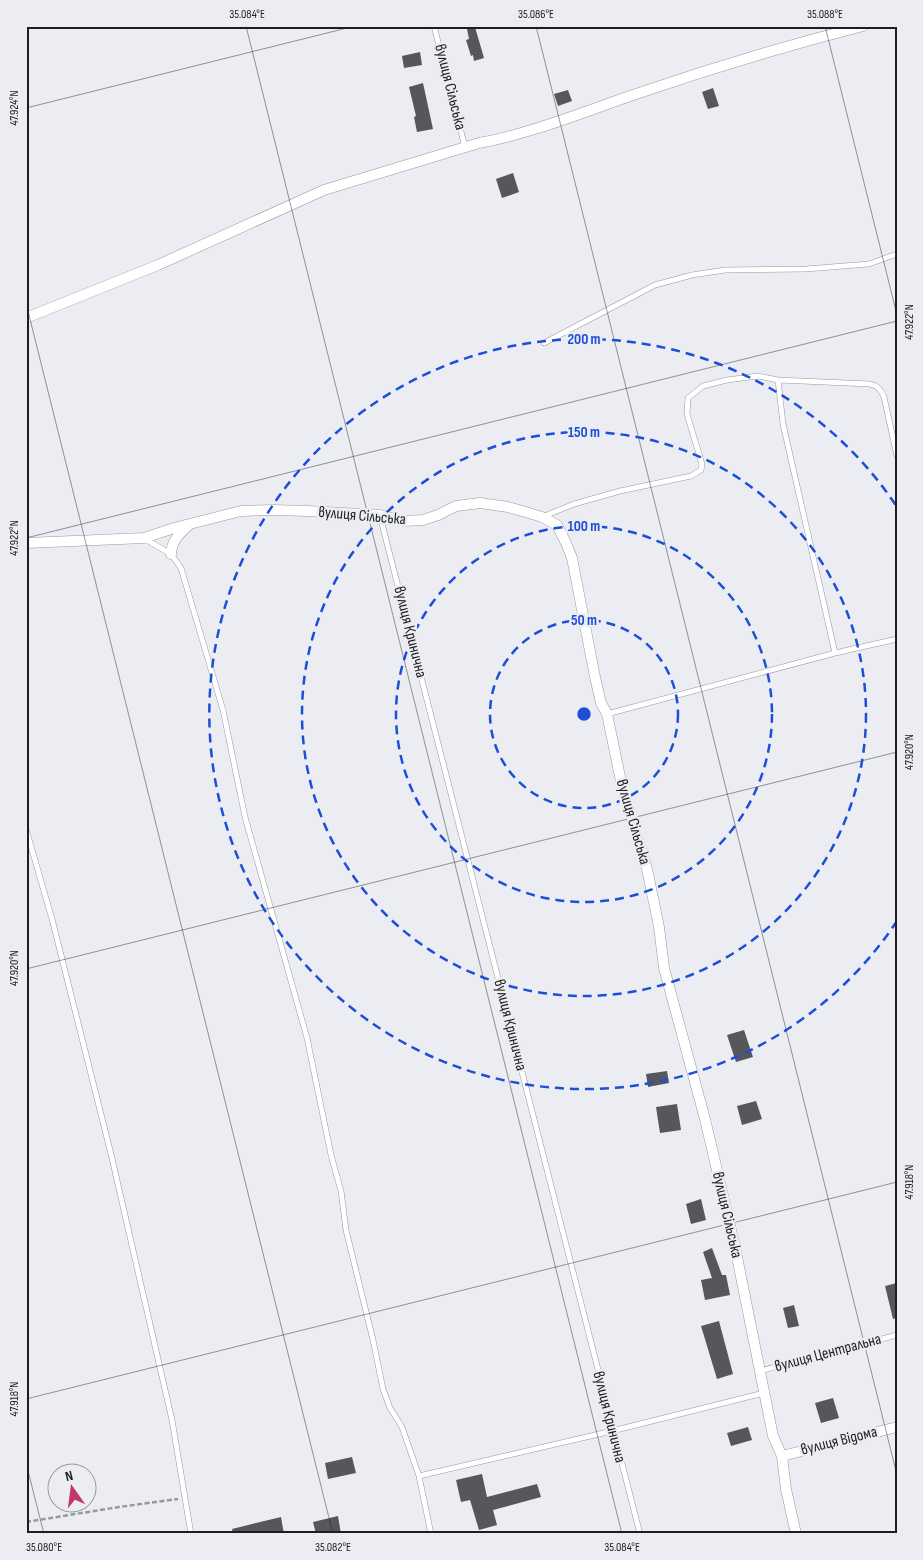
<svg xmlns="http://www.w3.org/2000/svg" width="923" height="1560" viewBox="0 0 923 1560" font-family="'Sofia Sans Condensed',sans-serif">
	<rect width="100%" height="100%" fill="#ebedf2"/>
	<path fill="#55575a" d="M475,27L484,58L474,61L473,55L471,56L466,40L469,39L467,29Z
		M420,52L422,65L404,68L402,56Z
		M423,83L433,129L417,132L414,117L416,116L409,87Z
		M713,88L719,106L708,109L702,92Z
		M568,90L572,101L558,106L554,94Z
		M513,173L519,192L502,198L496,179Z
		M744,1030L753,1057L736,1062L727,1035Z
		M667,1071L669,1083L648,1087L646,1074Z
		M756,1101L762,1119L742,1125L737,1106Z
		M677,1104L681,1130L660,1133L656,1107Z
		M701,1199L706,1220L691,1224L686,1204Z
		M712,1248L722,1275H726L730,1295L705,1300L701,1280L712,1278L703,1252Z
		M897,1283V1318L893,1319L885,1286Z
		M794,1305L799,1326L788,1328L783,1308Z
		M719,1321L733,1374L717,1379L701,1326Z
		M833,1398L839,1418L821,1423L815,1403Z
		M748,1427L752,1440L731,1446L727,1433Z
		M352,1457L356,1473L328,1479L325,1463Z
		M482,1474L487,1497L537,1484L541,1497L493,1510L497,1525L479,1530L470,1500L461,1502L456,1480Z
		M338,1516L341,1534H316L313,1522Z
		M281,1517L284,1534H233L232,1529Z"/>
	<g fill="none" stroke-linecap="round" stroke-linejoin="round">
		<defs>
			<path id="lane" d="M434,26L465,147
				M544,343L655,285L692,275L725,270L806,269L869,264L897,254
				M778,380L783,424L835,653
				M380,516L640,1534
				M542,517L574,504L620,491L691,476L701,470L702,464L687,414L688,398L703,386L727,380L758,376L778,380L870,384C878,386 881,390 884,397L897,456
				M145,539L171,554L181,568L223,710L245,817L307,1038L331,1155L341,1191L346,1230L373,1340L383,1389L390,1408L402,1427L419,1476L431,1534
				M607,714L835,653L897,639
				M26,829L52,919L111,1154L172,1420L191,1534
				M760,1371L897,1335
				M419,1476L612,1431L764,1393"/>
			<path id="street" d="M26,318L158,265L324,190L479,143C534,133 588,110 642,92C715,67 789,45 863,26
				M26,543L144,538L174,528L241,511L274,510L307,511L380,515L404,521L423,520L438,515L456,506L480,503L508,507L529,513L542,517L557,525L566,543L572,558L595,677L601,703L607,714L623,791L647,869L659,927L664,968L705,1119L735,1247L773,1436L782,1456L786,1489L796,1534
				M171,554C172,540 179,534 189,525
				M782,1456L897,1427"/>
		</defs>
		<use href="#lane" stroke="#97999d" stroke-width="6"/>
		<use href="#street" stroke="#97999d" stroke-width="11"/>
		<path stroke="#97999c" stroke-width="2.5" stroke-dasharray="5 2.5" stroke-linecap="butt" d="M26,1522L119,1507L178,1499"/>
		<use href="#lane" stroke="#fff" stroke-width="5"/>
		<use href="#street" stroke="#fff" stroke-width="10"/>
	</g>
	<path fill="none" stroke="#1d1e1f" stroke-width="1" stroke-opacity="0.45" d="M246,26L622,1534M536,26L897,1475M825,26L897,315M26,108L355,26M26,303L333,1534M26,538L897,321M26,969L897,752M26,1399L897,1182M26,1463L44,1534"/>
	<g fill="none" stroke="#1d4ed8" stroke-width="2.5" stroke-dasharray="9 6">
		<circle cx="584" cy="714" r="94"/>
		<circle cx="584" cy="714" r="188"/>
		<circle cx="584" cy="714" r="282"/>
		<path d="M897 921A375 375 0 1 1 897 507"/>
	</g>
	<g text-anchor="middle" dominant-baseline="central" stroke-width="5" stroke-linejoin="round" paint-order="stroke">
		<g font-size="16" fill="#1d1e1f" stroke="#ebedf2">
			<text transform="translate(450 87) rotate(76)">вулиця Сільська</text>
			<text transform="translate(362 516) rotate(5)">вулиця Сільська</text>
			<text transform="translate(410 632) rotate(76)">вулиця Кринична</text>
			<text transform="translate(633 822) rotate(74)">вулиця Сільська</text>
			<text transform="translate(510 1025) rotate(76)">вулиця Кринична</text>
			<text transform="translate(727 1215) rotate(77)">вулиця Сільська</text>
			<text transform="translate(828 1353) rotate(-15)">вулиця Центральна</text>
			<text transform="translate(609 1417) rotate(76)">вулиця Кринична</text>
			<text transform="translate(839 1441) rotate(-14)">вулиця Відома</text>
		</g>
	</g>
	<circle cx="584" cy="714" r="8" fill="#1d4ed8" stroke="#ebedf2" stroke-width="2.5"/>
	<g font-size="15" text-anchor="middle" font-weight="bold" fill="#1d4ed8" stroke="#ebedf2" stroke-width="5" stroke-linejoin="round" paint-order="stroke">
		<text x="584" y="344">200 m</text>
		<text x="584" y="437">150 m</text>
		<text x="584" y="531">100 m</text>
		<text x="584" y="625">50 m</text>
	</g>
	<rect width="923" height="1560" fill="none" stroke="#ebedf2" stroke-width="55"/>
	<g transform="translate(72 1488) rotate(346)"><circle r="24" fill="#ebedf2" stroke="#999a9e"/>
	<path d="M0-4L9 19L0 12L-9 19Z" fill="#c43664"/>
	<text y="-8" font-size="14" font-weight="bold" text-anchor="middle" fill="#1d1e1f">N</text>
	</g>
	<rect x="28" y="28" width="868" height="1504" fill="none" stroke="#1d1e1f" stroke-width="2"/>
	<g font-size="12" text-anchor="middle" fill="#1d1e1f">
		<text x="247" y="18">35.084°E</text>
		<text x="536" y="18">35.086°E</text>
		<text x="825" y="18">35.088°E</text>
		<text transform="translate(14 108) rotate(-90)" y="4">47.924°N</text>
		<text transform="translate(909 322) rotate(-90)" y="4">47.922°N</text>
		<text transform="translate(14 538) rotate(-90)" y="4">47.922°N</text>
		<text transform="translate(909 752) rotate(-90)" y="4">47.920°N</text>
		<text transform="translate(14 968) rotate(-90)" y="4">47.920°N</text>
		<text transform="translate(909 1182) rotate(-90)" y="4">47.918°N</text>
		<text transform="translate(14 1399) rotate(-90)" y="4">47.918°N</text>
		<text x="44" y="1551">35.080°E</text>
		<text x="333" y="1551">35.082°E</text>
		<text x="622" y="1551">35.084°E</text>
	</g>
</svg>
